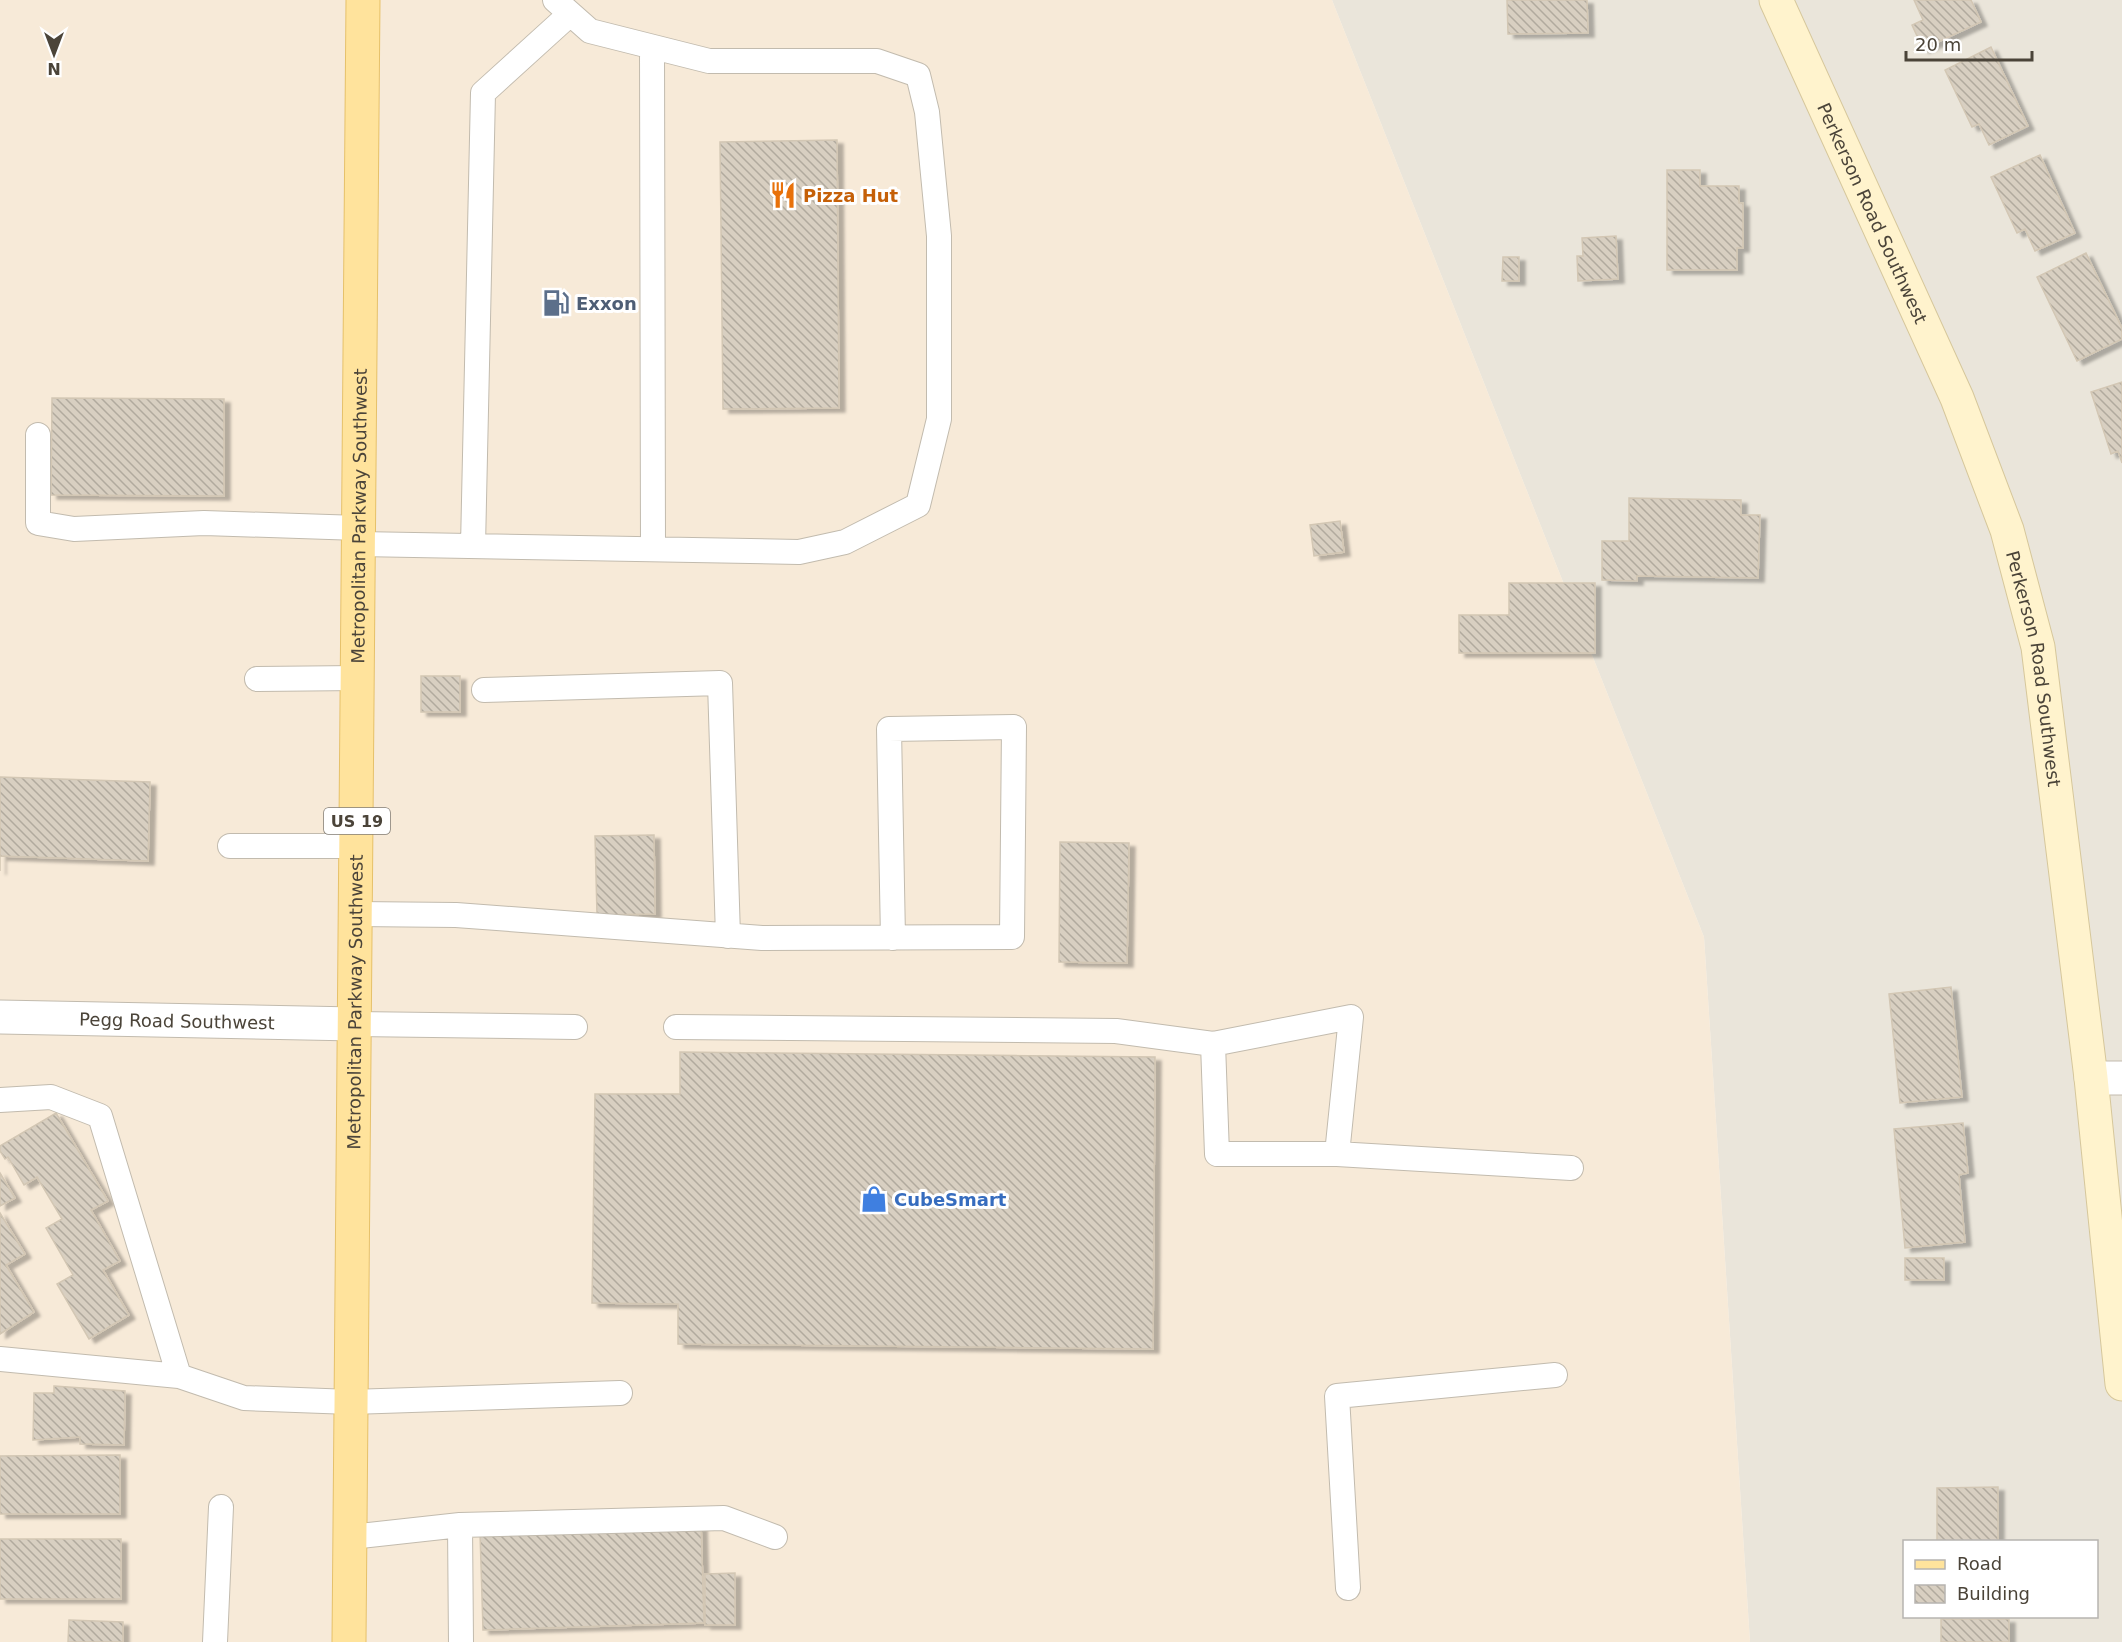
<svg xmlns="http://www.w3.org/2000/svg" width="2122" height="1642" viewBox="0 0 2122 1642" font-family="'DejaVu Sans',sans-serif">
	<defs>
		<pattern id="building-back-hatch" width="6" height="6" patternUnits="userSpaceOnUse" patternTransform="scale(1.5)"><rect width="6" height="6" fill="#d8cfc1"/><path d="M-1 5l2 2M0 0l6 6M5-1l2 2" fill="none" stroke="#b1aa9e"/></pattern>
		<filter id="shadow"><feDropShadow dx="6" dy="4" stdDeviation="1.5" flood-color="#0004"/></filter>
	</defs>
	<rect width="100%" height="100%" fill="#f6f3ec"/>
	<path fill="#eae5da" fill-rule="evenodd" d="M1332,0H2122V1642H1750L1704,937ZM1904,1542H2096V1616H1904Z"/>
	<path fill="#f7ead8" d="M0,0H1332L1704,937L1750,1642H0Z"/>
	<path fill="url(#building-back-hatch)" stroke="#d3c7b4" stroke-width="1.5" filter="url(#shadow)" d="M1507,0H1587L1588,33L1508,34Z
		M1914,0H1971L1981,22L1923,49L1912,25L1923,20Z
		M1991,47L2028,126L1989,145L1979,124L1972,127L1945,70Z
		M837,140L839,408L723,409L720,142Z
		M2040,155L2075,233L2035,251L2025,229L2017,233L1991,177Z
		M1667,170H1700V186H1739V203H1743V248H1737V270H1667Z
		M1616,236L1618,279L1578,281L1577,256H1583L1582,238Z
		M2086,253L2122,328V339L2077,361L2037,277Z
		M1503,257H1519V281H1502Z
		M2122,382V463L2118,451L2111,454L2091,392Z
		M52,398L224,399V496L51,495Z
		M1629,498L1741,500V515H1760L1758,578L1637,576V581L1602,580V541H1629Z
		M1340,521L1344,552L1314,556L1310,525Z
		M1509,583H1595V653H1459V615H1509Z
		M421,676H460V712H421Z
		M0,777L150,782L148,861L0,856V871Z
		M654,835L655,914L597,915L595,836Z
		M1060,842L1129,843L1127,963L1059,962Z
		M1951,987L1962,1097L1900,1103L1889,994Z
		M680,1052L1155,1057L1153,1349L678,1344V1304L592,1303L595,1094H680Z
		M56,1113L108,1201L91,1210L120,1261L103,1270L129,1315L89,1339L57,1284L73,1275L46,1228L62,1219L37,1177L24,1185L8,1157L5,1159L0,1151V1146Z
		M1963,1123L1968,1173L1959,1175L1965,1242L1905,1248L1894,1129Z
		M0,1173L15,1198L0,1206Z
		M0,1213L25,1254L6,1265L34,1312L0,1334Z
		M1905,1258H1944V1280H1905Z
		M54,1386L125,1391L124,1445L80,1444V1437L33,1440L34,1393H54Z
		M120,1455V1514H0V1456Z
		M1998,1487V1542H1937V1488Z
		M701,1523L704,1623L483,1630L480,1533Z
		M0,1539H121V1599H0Z
		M735,1573V1625H705V1574Z
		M1941,1619H2009V1642H1941Z
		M69,1620L123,1622V1642H68Z"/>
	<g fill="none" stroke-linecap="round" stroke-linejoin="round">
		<defs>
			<path id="lane" d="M652,47L653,549
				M38,435V523L74,529L204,523L359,528
				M359,544L799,552L845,542L918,505L939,419V236L927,112L918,75L877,61H709L590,31L555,0
				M473,546L483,93L570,14
				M257,679L358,678
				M484,690L720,683L728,936
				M230,846H356
				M356,914L456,915L762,938L1012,937L1014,727L889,729L893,938
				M355,1024L575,1027
				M676,1027L1116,1031L1213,1044L1351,1017L1337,1154
				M1213,1044L1217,1154H1337L1571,1168
				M0,1100L51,1097L100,1116L179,1376
				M0,1359L179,1376L244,1398L351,1402L620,1393
				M460,1525L461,1642
				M351,1537L460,1525L724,1518L775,1537
				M1348,1588L1337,1396L1555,1375
				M215,1642L221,1507"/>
			<g id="street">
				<path id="s1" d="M0,1017L355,1024"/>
				<path d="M2091,1078H2122"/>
			</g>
			<g id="secondary">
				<path id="s2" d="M1776,0L1957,398L2007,530L2038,647L2091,1078L2122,1384"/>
			</g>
			<g id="primary">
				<path id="s3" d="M349,1642L363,0"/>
			</g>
		</defs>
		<use href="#lane" stroke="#c2bbae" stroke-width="26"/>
		<use href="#street" stroke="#c2bbae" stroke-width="35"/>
		<use href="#secondary" stroke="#d6c79b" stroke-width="35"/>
		<use href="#primary" stroke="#e6c16a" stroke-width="35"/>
		<use href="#lane" stroke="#fff" stroke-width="24"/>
		<use href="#street" stroke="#fff" stroke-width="33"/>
		<use href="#secondary" stroke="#fff3cd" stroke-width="33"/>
		<use href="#primary" stroke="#ffe39c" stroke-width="33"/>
	</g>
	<defs>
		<symbol id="restaurant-bare" viewBox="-9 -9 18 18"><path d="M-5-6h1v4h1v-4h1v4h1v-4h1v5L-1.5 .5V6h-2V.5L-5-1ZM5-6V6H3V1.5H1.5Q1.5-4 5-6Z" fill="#e8710a" stroke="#fff" stroke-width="2.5" paint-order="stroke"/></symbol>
		<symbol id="fuel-bare" viewBox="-9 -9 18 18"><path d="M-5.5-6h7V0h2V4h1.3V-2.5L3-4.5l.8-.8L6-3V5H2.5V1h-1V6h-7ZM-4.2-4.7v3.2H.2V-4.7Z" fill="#5c6f8a" stroke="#fff" stroke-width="2.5" paint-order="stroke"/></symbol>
		<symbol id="shop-bare" viewBox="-9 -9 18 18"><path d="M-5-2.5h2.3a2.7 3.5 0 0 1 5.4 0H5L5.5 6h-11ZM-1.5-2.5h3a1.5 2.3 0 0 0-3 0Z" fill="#3f7fe0" stroke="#fff" stroke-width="2.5" paint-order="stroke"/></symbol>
	</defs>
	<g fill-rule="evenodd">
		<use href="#restaurant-bare" x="764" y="176" width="38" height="38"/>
		<use href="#fuel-bare" x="537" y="284" width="38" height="38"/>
		<use href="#shop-bare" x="855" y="1180" width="38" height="38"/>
	</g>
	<g text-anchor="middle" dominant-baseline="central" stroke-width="6" stroke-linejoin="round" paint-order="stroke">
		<rect fill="#fff" stroke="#817c74" stroke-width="1.5" x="324" y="808" width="66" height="26" rx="4.5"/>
		<g font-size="16" font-weight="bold" fill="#4b4439">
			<text x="357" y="821">US 19</text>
		</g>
		<g font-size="18" font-weight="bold" fill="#c56008" stroke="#fff" text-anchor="start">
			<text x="803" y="195">Pizza Hut</text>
		</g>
		<g font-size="18" fill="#4b4439" stroke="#fff">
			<text stroke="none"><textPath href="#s2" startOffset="234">Perkerson Road Southwest</textPath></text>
			<text stroke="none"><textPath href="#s3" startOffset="1126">Metropolitan Parkway Southwest</textPath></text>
			<text stroke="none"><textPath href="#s2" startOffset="720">Perkerson Road Southwest</textPath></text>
			<text stroke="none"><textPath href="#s3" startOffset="640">Metropolitan Parkway Southwest</textPath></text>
			<text stroke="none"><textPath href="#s1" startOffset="177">Pegg Road Southwest</textPath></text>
		</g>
		<g font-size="18" font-weight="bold" fill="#4e5e75" stroke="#fff" text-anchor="start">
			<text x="576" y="303">Exxon</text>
		</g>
		<g font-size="18" font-weight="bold" fill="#366cbe" stroke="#fff" text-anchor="start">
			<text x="894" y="1199">CubeSmart</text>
		</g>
	</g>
	<rect x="1903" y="1540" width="195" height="78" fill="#ffffff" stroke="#b7b4b0" stroke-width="1.5"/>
	<rect x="1915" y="1560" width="30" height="9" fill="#ffe39c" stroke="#b7b4b0" stroke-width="1.5"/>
	<text x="1957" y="1570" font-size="18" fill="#4b4439">Road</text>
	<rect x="1915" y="1585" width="30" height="18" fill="url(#building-back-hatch)" stroke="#b7b4b0" stroke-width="1.5"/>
	<text x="1957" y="1600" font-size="18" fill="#4b4439">Building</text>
	<g transform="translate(54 54) rotate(180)" stroke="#ffffff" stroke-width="4.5" paint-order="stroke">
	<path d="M0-4.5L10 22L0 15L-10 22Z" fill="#4b4439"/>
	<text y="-9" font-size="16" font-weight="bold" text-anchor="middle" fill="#4b4439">N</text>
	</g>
	<path d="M1906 51v9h126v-9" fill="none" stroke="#4b4439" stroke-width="3"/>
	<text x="1915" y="51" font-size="18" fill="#4b4439" stroke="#ffffff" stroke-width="4.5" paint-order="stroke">20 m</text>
</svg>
